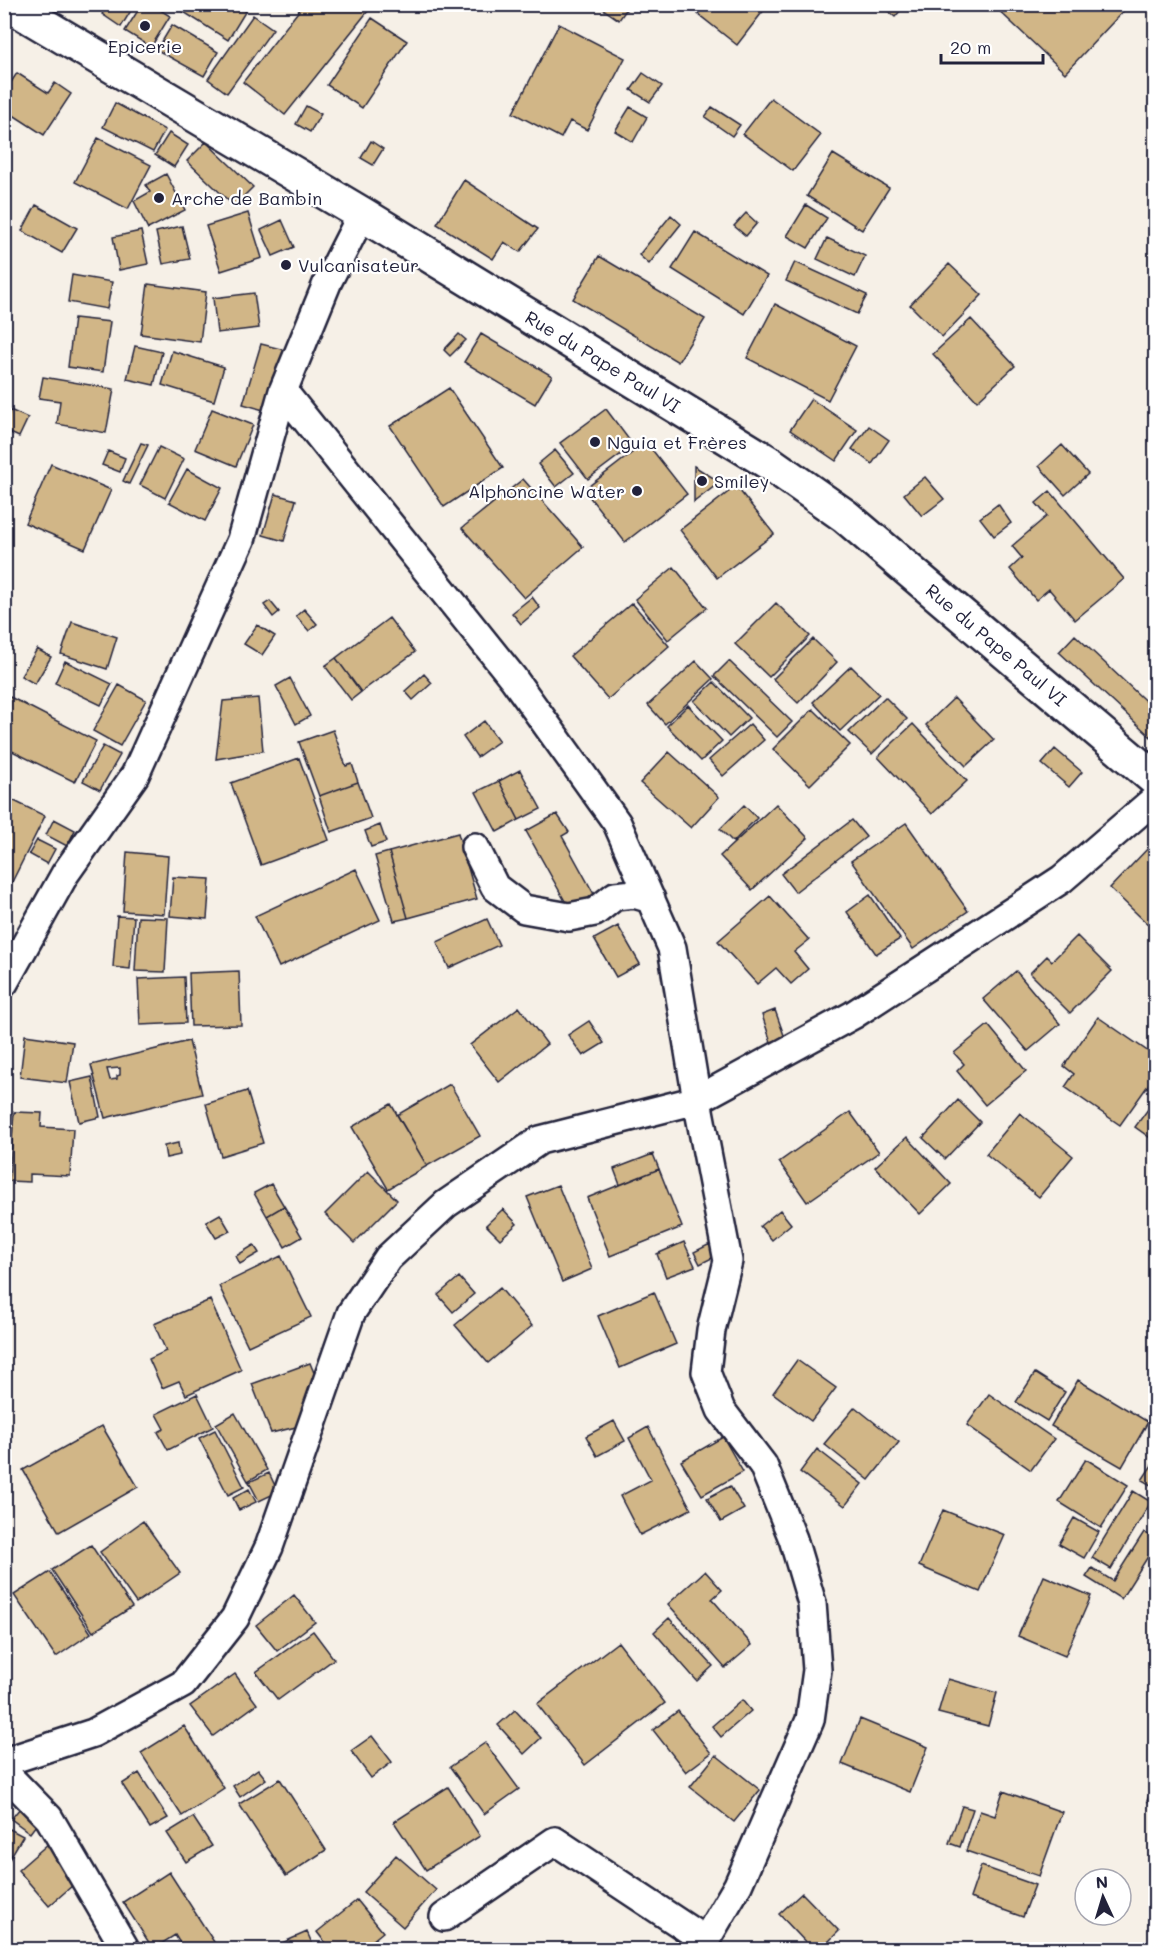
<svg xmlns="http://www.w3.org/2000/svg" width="1160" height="1954" viewBox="0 0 1160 1954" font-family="Mali,sans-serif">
	<rect width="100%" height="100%" fill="#f6f0e7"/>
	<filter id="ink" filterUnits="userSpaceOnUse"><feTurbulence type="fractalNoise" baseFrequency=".0167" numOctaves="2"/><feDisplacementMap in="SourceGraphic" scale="12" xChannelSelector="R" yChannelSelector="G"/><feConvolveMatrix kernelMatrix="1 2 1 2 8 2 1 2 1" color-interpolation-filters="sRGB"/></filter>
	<g filter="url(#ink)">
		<path fill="#d1b687" stroke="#22223b" stroke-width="1.5" fill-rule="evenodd" d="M108,4H135L121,27L102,14Z
			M142,4H151L170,16L151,47L125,31Z
			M171,4H250L228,40Z
			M304,4H360L368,11L285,115L243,82Z
			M596,4H630L619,20Z
			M705,4H757L764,10L737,45L698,14Z
			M880,4H906L895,17Z
			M992,4H1130L1065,73Z
			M253,15L273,29L227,93L208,79Z
			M372,18L407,41L362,108L327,85Z
			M559,24L625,58L587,130L570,121L561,138L513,113Z
			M172,25L218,52L204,76L157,50Z
			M17,73L48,93L55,83L71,94L44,135L4,109V93Z
			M643,73L662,86L650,102L631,90Z
			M771,98L821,135L793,171L743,134Z
			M115,103L165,130L153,152L103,127Z
			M306,106L321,114L310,132L296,124Z
			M630,107L647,117L633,142L615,131Z
			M712,107L740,125L732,136L705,117Z
			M169,133L188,145L174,167L155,155Z
			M98,138L151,165L128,209L75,182Z
			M371,141L383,149L373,165L361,158Z
			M206,142L253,187L234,206L187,161Z
			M833,154L889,188L862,230L807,196Z
			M166,174L185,210L148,229L134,201L150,192L146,185Z
			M464,180L538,229L520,252L504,242L493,259L437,224Z
			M36,205L77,228L62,253L22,231Z
			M806,205L827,218L808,248L787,236Z
			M248,213L262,258L221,271L206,226Z
			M746,213L757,223L746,236L734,226Z
			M671,215L681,224L649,264L639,255Z
			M282,220L294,247L273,256L261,230Z
			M182,226L190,259L163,264L156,232Z
			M141,231L148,264L119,270L113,237Z
			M695,232L767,276L744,314L672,269Z
			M827,238L865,256L855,277L817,259Z
			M599,256L705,319L678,362L573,299Z
			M795,262L867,295L857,314L786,281Z
			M949,264L982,295L942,337L910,305Z
			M72,275L112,282L107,309L68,302Z
			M148,284L206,292L200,342L141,334Z
			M254,293L259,328L217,333L213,298Z
			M775,304L856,346L828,400L747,358Z
			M74,318L110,322L103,372L68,367Z
			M971,319L1015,366L977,401L933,354Z
			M459,334L466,340L450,356L444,350Z
			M481,334L552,376L535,404L464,362Z
			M261,344L285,350L267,411L243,404Z
			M135,346L162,352L154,385L127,379Z
			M172,351L224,367L214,401L162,385Z
			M43,377L114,389L106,433L57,424L60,401L39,398Z
			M449,388L503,468L444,507L390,426Z
			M811,399L857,430L836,461L790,430Z
			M212,409L253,425L236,466L195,449Z
			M606,409L633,445L588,479L560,443Z
			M10,410L28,418L19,437L4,430Z
			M869,426L889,440L872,464L852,449Z
			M646,442L687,494L625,542L584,490Z
			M141,443L148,445L129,484L123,481Z
			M1062,445L1088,474L1065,495L1039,466Z
			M159,447L184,459L165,498L140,485Z
			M555,450L574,473L556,487L538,464Z
			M108,451L125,458L120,472L102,465Z
			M51,464L111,490L85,549L25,523Z
			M694,466L720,482L694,502Z
			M187,469L222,488L205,521L169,502Z
			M925,477L944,499L922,516L904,494Z
			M523,479L583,547L524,598L462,528Z
			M736,486L774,534L717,578L680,530Z
			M1050,491L1124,579L1075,620L1049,589L1036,600L1010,569L1022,558L1012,546L1047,516L1036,503Z
			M275,494L296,500L284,541L263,535Z
			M998,504L1011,523L994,536L980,518Z
			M674,567L707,608L668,640L635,599Z
			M532,597L540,608L521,624L512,613Z
			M270,601L279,612L273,617L264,605Z
			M632,603L669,646L608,699L570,656Z
			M776,603L810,636L769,677L735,644Z
			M304,609L317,624L309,631L296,616Z
			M389,618L415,652L361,692L336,658Z
			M72,622L117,637L107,669L61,654Z
			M257,625L275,636L262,655L244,644Z
			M1075,635L1156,711V732L1151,737L1059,652Z
			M813,639L837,662L798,703L773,679Z
			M37,649L51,657L35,684L21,676Z
			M336,658L361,692L351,700L325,666Z
			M65,661L112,684L101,705L55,683Z
			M696,661L713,679L665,724L648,705Z
			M729,661L792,722L777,737L714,676Z
			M851,666L879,694L840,731L813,702Z
			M424,674L432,683L413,700L405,691Z
			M290,678L310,716L296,724L276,686Z
			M714,682L749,718L729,737L694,701Z
			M119,685L146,700L120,746L93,731Z
			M10,697L96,741L75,782L4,747V707Z
			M885,697L907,719L872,754L849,732Z
			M258,698L263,751L216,759L223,701Z
			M954,698L994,740L966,766L926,725Z
			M688,705L722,741L701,761L667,726Z
			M813,709L850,745L810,785L773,749Z
			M484,721L499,741L477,757L463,737Z
			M750,724L764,740L723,776L709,760Z
			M913,724L967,781L932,814L878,757Z
			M333,730L346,766L352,764L358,782L319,796L299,742Z
			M103,746L120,755L100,790L83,781Z
			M1055,749L1082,772L1069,787L1042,764Z
			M669,752L719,797L691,828L640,783Z
			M299,758L329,840L261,865L231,783Z
			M520,770L541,809L519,820L499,781Z
			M499,781L519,820L497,832L476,792Z
			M358,782L371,818L331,832L319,796Z
			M4,796L45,816L7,892L4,890Z
			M776,804L808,838L752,890L720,856Z
			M744,805L757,818L733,842L720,829Z
			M557,814L569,832L562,836L595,896L570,910L526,831Z
			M54,819L75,830L67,846L46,835Z
			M852,820L866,837L795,892L781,874Z
			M906,823L968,911L913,949L851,861Z
			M380,825L386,842L371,847L365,831Z
			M458,833L477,899L408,918L389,852Z
			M37,840L55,849L47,864L29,854Z
			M1150,846L1156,852V932L1110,888Z
			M127,852L168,856L164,914L123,911Z
			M389,852L408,918L394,921L375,856Z
			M356,869L380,920L279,967L255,916Z
			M173,877L210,879L207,919L170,916Z
			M870,895L900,939L876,954L847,912Z
			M770,896L809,940L794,952L808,969L791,984L776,968L757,984L718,941Z
			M117,916L134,917L130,969L113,967Z
			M138,917L168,918L165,972L135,971Z
			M487,919L499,945L449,968L437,942Z
			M618,926L640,964L616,977L594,939Z
			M1077,936L1112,971L1070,1013L1030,973L1047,956L1052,961Z
			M239,971L241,1025L191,1026L189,973Z
			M1016,971L1060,1024L1028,1051L983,999Z
			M184,977L186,1023L140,1025L138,979Z
			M519,1007L547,1044L499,1082L470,1045Z
			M775,1010L785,1038L771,1042L762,1015Z
			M1098,1017L1156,1057V1074L1120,1125L1065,1087L1074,1074L1064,1066Z
			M589,1021L604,1043L583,1056L568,1035Z
			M988,1025L1026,1071L985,1105L957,1071L964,1064L954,1053Z
			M25,1035L73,1042L67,1083L20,1077Z
			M189,1041L202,1094L105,1118L91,1065ZM120,1068V1075L117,1076V1079L110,1080L107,1069Z
			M92,1077L100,1117L79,1122L70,1082Z
			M450,1084L480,1136L427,1166L397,1115Z
			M247,1091L263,1143L221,1156L206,1104Z
			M958,1100L980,1122L945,1159L923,1138Z
			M391,1104L427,1166L388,1189L352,1127Z
			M1151,1105L1156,1108V1142L1135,1127Z
			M14,1112L42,1113L41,1127L73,1129L70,1176L30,1174V1182L9,1181Z
			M850,1112L879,1152L807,1202L779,1162Z
			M1020,1113L1073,1156L1039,1197L986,1154Z
			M907,1137L951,1184L920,1214L875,1167Z
			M178,1143L180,1155L166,1158L164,1146Z
			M653,1154L659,1169L620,1185L614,1169Z
			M659,1169L682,1227L610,1256L587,1198Z
			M368,1171L397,1200L354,1243L325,1214Z
			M271,1184L284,1206L267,1216L254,1193Z
			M558,1185L592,1269L562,1282L527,1197Z
			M284,1206L302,1237L285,1247L267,1216Z
			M503,1209L517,1224L500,1239L486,1225Z
			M780,1210L791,1224L772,1240L760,1226Z
			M220,1214L230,1231L216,1238L206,1222Z
			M684,1242L695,1266L666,1277L657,1254Z
			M710,1244L716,1256L700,1264L694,1252Z
			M254,1245L259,1253L240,1264L236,1256Z
			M281,1256L311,1317L248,1346L219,1286Z
			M459,1277L474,1294L453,1312L438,1295Z
			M500,1288L532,1326L488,1363L455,1325Z
			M654,1292L676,1344L620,1368L598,1316Z
			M210,1300L241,1370L186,1395L179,1381L162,1388L149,1359L166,1351L154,1324Z
			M797,1360L836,1388L811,1421L773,1393Z
			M310,1363L322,1392L300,1426L271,1433L252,1384Z
			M1035,1373L1065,1392L1047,1421L1016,1402Z
			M1078,1380L1148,1422L1122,1467L1051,1426Z
			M197,1394L213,1427L168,1450L158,1432L164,1429L156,1414Z
			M989,1394L1054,1439L1031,1470L967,1425Z
			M855,1407L899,1442L869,1480L824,1444Z
			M235,1413L267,1470L248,1481L216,1424Z
			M614,1421L625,1441L597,1456L586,1436Z
			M102,1426L138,1487L59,1532L23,1470Z
			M648,1427L691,1509L640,1535L620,1496L651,1480L629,1438Z
			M215,1430L244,1487L228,1495L199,1438Z
			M723,1437L743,1472L702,1495L681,1461Z
			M817,1449L862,1484L845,1506L800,1472Z
			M1086,1459L1128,1485L1101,1528L1059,1502Z
			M1156,1459V1488L1142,1480Z
			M269,1473L278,1492L259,1501L249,1482Z
			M730,1486L744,1509L721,1522L707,1498Z
			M249,1489L256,1502L239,1510L233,1498Z
			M1133,1491L1151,1502L1111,1569L1092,1558Z
			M943,1510L1005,1535L980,1592L919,1566Z
			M1074,1518L1099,1532L1084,1558L1059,1544Z
			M143,1521L180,1573L136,1603L100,1552Z
			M1144,1532L1156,1540V1544L1121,1599L1086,1577L1092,1568L1113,1581Z
			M91,1545L132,1607L93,1632L52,1570Z
			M705,1571L722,1590L712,1599L752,1645L725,1668L668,1604Z
			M50,1572L91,1633L56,1657L14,1595Z
			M1044,1576L1091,1596L1065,1656L1018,1636Z
			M294,1595L315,1622L277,1651L256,1625Z
			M669,1618L713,1666L697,1681L654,1632Z
			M313,1631L334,1659L278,1700L256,1672Z
			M618,1642L665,1703L585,1765L537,1704Z
			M235,1674L257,1704L213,1736L190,1706Z
			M948,1679L997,1693L988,1726L938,1713Z
			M742,1700L751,1711L721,1737L712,1726Z
			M515,1710L541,1738L524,1754L498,1725Z
			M678,1711L711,1753L686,1772L653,1730Z
			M860,1719L928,1747L910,1792L842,1764Z
			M184,1726L224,1788L182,1816L141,1753Z
			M372,1736L392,1762L371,1778L351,1751Z
			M485,1743L519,1789L484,1814L450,1767Z
			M716,1755L760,1790L734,1822L690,1787Z
			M258,1769L266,1779L240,1797L233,1786Z
			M139,1773L168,1818L150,1828L122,1784Z
			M1156,1777V1804L1147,1801Z
			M280,1779L326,1850L286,1876L239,1804Z
			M448,1787L480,1836L426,1870L394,1822Z
			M1003,1791L1062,1812L1039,1876L966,1851L980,1811L995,1816Z
			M962,1806L973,1809L960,1847L949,1843Z
			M20,1808L39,1821L30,1833L11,1819Z
			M193,1817L212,1846L186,1862L167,1833Z
			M4,1826L23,1836L4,1868Z
			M49,1843L80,1879L49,1906L18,1870Z
			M396,1855L436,1890L403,1927L363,1892Z
			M981,1866L1035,1885L1023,1917L970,1898Z
			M169,1872L216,1945L209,1950H184L175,1935L153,1949L123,1902Z
			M802,1893L839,1931L820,1950H813L779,1914Z
			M357,1900L383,1932L361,1950H331L317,1932Z
			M307,1932L315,1950H266Z
			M463,1945H489V1950H463Z"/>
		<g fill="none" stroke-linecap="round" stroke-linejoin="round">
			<defs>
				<path id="street" d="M283,391L513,678L617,823L672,948L697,1100L728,1261L711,1330L706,1372L721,1410L763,1465L793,1539L812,1603L817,1670L810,1720L738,1885L700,1950
					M475,847L495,887L524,909L569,917L595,912L615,896L634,894L651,899
					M4,983L65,874L135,775L241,540L283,391L328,281L362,214
					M4,1762L93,1733L183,1684L235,1618L269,1547L351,1313L388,1258L446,1204L540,1140L697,1100L853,1015L1062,879L1156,798
					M4,1772L49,1818L126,1950
					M444,1917L555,1841L706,1941"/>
				<g id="secondary">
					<path id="s1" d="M8,4L362,214L771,464L845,516L1156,780"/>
				</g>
			</defs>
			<use href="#street" stroke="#22223b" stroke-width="32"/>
			<use href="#secondary" stroke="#22223b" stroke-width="38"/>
			<use href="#street" stroke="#fff" stroke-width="27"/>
			<use href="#secondary" stroke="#fff" stroke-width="33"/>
		</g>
	</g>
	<g fill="#22223b" stroke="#fff" stroke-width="2">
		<circle cx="145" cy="26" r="6"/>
		<circle cx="159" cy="198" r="6"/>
		<circle cx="286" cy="265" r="6"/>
		<circle cx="595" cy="442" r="6"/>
		<circle cx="702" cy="481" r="6"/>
		<circle cx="637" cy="491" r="6"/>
	</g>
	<g text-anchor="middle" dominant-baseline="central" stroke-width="4.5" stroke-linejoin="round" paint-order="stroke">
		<g font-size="18" fill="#22223b" stroke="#fff" text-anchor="start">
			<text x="145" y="46" text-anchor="middle">Epicerie</text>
			<text x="171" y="198">Arche de Bambin</text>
			<text x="298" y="265">Vulcanisateur</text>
			<text x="607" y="442">Nguia et Frères</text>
			<text x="714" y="481">Smiley</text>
			<text x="625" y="491" text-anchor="end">Alphoncine Water</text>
		</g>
		<g font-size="18" fill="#22223b" stroke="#fff">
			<text stroke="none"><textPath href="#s1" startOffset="694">Rue du Pape Paul VI</textPath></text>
			<text stroke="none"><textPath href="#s1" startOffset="1180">Rue du Pape Paul VI</textPath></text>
		</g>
	</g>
	<rect width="1160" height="1954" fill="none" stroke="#fff" stroke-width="24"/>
	<rect x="12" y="12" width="1136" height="1930" fill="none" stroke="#22223b" stroke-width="2" filter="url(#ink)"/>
	<g transform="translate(1103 1897) rotate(356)"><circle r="28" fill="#ffffff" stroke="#a7a7b1" stroke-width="1.5"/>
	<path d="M0-4.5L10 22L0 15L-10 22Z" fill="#22223b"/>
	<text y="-9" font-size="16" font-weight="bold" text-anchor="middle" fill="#22223b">N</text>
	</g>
	<path d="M941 54v9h102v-9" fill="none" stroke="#22223b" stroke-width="3"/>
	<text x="950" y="54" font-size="18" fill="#22223b" stroke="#ffffff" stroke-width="4.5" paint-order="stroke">20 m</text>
</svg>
